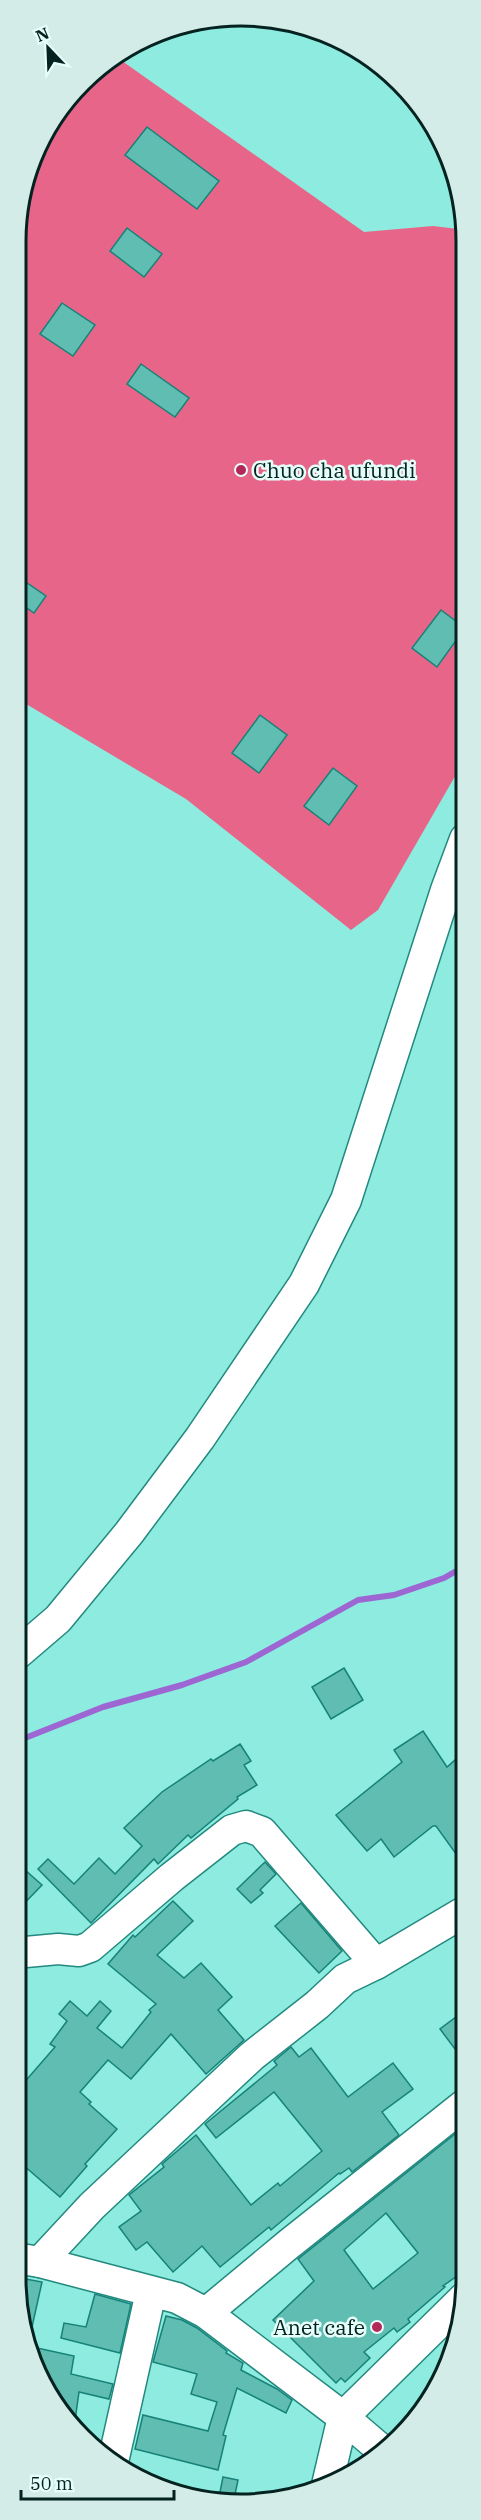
<svg xmlns="http://www.w3.org/2000/svg" width="481" height="2520" font-family="'IBM Plex Serif',serif">
<style>
.forest{fill:#e76588}
.lines{fill:none;stroke-linecap:round;stroke-linejoin:round}
.stream{stroke:#9d66d2;stroke-width:6}
.building{fill:#5fbdb2;stroke:#168278;stroke-width:1.5;fill-rule:evenodd}
.minor-casing{stroke:#23897f;stroke-width:33}
.minor{stroke:#fff;stroke-width:30}
.poi-dot{fill:#b52759;stroke:#e5fefa;stroke-width:2}
.labels{text-anchor:middle;dominant-baseline:central;stroke-width:5;stroke-linejoin:round;paint-order:stroke}
.poi-label{font-size:21px;fill:#04221f;stroke:#e5fefa;text-anchor:start}
.rim{fill:none;stroke:#04221f;stroke-width:3}
</style>
<rect width="100%" height="100%" fill="#8debdf"/>
<path class="forest" d="M 115,56 L 364,232 L 433,226 L 458,229 L 465,242 L 465,759 L 378,910 L 351,930 L 186,799 L 16,698 L 17,211 L 45,128 L 103,62 Z"/>
<g class="lines">
<path class="stream" d="M 15,1742 L 103,1707 L 182,1685 L 246,1662 L 358,1600 L 394,1595 L 444,1578 L 465,1566"/>
</g>
<g class="building">
<path d="M 147,127 L 219,181 L 197,209 L 125,155 Z"/>
<path d="M 127,228 L 162,254 L 144,277 L 110,251 Z"/>
<path d="M 62,303 L 95,325 L 73,356 L 40,334 Z"/>
<path d="M 141,364 L 189,398 L 175,417 L 127,384 Z"/>
<path d="M 17,576 L 46,596 L 34,613 L 17,601 Z"/>
<path d="M 441,610 L 465,628 L 437,667 L 412,648 Z"/>
<path d="M 260,715 L 287,735 L 259,773 L 232,753 Z"/>
<path d="M 333,768 L 357,786 L 329,825 L 304,806 Z"/>
<path d="M 344,1668 L 363,1700 L 331,1719 L 312,1687 Z"/>
<path d="M 423,1731 L 447,1767 L 464,1752 L 464,1865 L 436,1826 L 433,1826 L 394,1857 L 381,1839 L 367,1851 L 336,1815 L 402,1762 L 394,1750 Z"/>
<path d="M 240,1744 L 251,1761 L 244,1765 L 257,1785 L 237,1797 L 238,1799 L 191,1838 L 188,1835 L 158,1864 L 154,1859 L 91,1923 L 38,1869 L 48,1859 L 74,1884 L 99,1858 L 115,1874 L 142,1846 L 124,1828 L 162,1792 L 211,1759 L 213,1761 Z"/>
<path d="M 15,1861 L 42,1885 L 15,1913 Z"/>
<path d="M 265,1862 L 276,1874 L 260,1890 L 263,1893 L 251,1903 L 237,1889 Z"/>
<path d="M 173,1901 L 193,1921 L 157,1955 L 184,1978 L 201,1963 L 232,1997 L 218,2010 L 244,2040 L 206,2074 L 171,2034 L 131,2079 L 108,2060 L 80,2092 L 91,2102 L 89,2104 L 117,2129 L 85,2164 L 87,2166 L 60,2197 L 15,2158 L 15,2093 L 55,2047 L 50,2044 L 67,2021 L 59,2014 L 70,2001 L 87,2016 L 100,2001 L 111,2011 L 97,2028 L 122,2048 L 151,2012 L 149,2010 L 156,2004 L 108,1964 L 133,1935 L 135,1937 Z"/>
<path d="M 301,1903 L 342,1951 L 319,1973 L 275,1926 Z"/>
<path d="M 464,2011 L 464,2061 L 440,2029 Z"/>
<path d="M 291,2047 L 299,2057 L 311,2048 L 348,2097 L 393,2063 L 413,2089 L 382,2112 L 399,2135 L 352,2172 L 349,2168 L 340,2174 L 339,2173 L 271,2230 L 269,2227 L 220,2267 L 202,2246 L 173,2272 L 147,2242 L 136,2250 L 119,2227 L 141,2211 L 129,2195 L 164,2167 L 162,2164 L 196,2135 L 251,2205 L 278,2183 L 280,2186 L 322,2151 L 274,2092 L 216,2138 L 205,2124 L 277,2065 L 274,2061 Z"/>
<path d="M 455,2134 L 464,2146 L 464,2271 L 443,2286 L 445,2287 L 408,2319 L 410,2322 L 397,2332 L 394,2328 L 364,2352 L 370,2358 L 345,2382 L 341,2378 L 336,2383 L 273,2320 L 314,2281 L 298,2259 ZM 386,2213 L 418,2253 L 373,2289 L 344,2250 Z"/>
<path d="M 15,2277 L 42,2282 L 28,2345 L 15,2280 Z"/>
<path d="M 95,2294 L 131,2304 L 120,2353 L 61,2338 L 64,2323 L 86,2327 Z"/>
<path d="M 166,2316 L 182,2320 L 197,2328 L 227,2351 L 226,2353 L 243,2363 L 241,2370 L 277,2389 L 292,2400 L 286,2413 L 237,2388 L 223,2435 L 226,2436 L 218,2470 L 135,2449 L 143,2415 L 208,2431 L 217,2402 L 191,2394 L 197,2374 L 153,2362 Z"/>
<path d="M 28,2346 L 74,2356 L 71,2374 L 113,2384 L 109,2399 L 79,2392 L 74,2428 L 32,2365 Z"/>
<path d="M 223,2477 L 238,2480 L 233,2504 L 218,2502 Z"/>
</g>
<g class="lines">
<g class="minor-casing">
<g id="minor">
<path d="M 16,1655 L 58,1619 L 129,1533 L 200,1438 L 304,1284 L 346,1200 L 446,890 L 465,839"/>
<path d="M 15,1953 L 58,1949 L 79,1951 L 90,1947 L 172,1877 L 232,1830 L 246,1826 L 262,1832 L 376,1964"/>
<path d="M 15,2258 L 40,2262 L 177,2298 L 206,2313 L 343,2417 L 384,2452"/>
<path d="M 40,2262 L 92,2206 L 252,2056 L 317,2005 L 345,1979 L 376,1964 L 464,1912"/>
<path d="M 206,2313 L 289,2244 L 464,2105"/>
<path d="M 113,2462 L 151,2292"/>
<path d="M 327,2485 L 343,2417 L 464,2298"/>
</g>
</g>
<use href="#minor" class="minor"/>
</g>
<g class="poi-dot">
<circle cx="241" cy="470" r="6"/>
<circle cx="377" cy="2327" r="6"/>
</g>
<g class="labels">
<g class="poi-label">
<text x="253" y="470">Chuo cha ufundi</text>
<text x="365" y="2327" text-anchor="end">Anet cafe</text>
</g>
</g>
<path d="M0 0H481V2520H0ZM241 26H241A215 215 0 0 1 456 241V2279A215 215 0 0 1 241 2494H241A215 215 0 0 1 26 2279V241A215 215 0 0 1 241 26Z" fill="#d3ece8" fill-rule="evenodd"/>
<path class="rim" d="M241 26H241A215 215 0 0 1 456 241V2279A215 215 0 0 1 241 2494H241A215 215 0 0 1 26 2279V241A215 215 0 0 1 241 26Z"/>
<g transform="translate(48 48) rotate(337)" stroke="#e5fefa" stroke-width="4.5" paint-order="stroke">
<path d="M0-4.5L10 22L0 15L-10 22Z" fill="#04221f"/>
<text y="-9" font-size="16" font-weight="bold" text-anchor="middle" fill="#04221f">N</text>
</g>
<path d="M21 2490v9h153v-9" fill="none" stroke="#04221f" stroke-width="3"/>
<text x="30" y="2490" font-size="18" fill="#04221f" stroke="#e5fefa" stroke-width="4.5" paint-order="stroke">50 m</text>
</svg>
